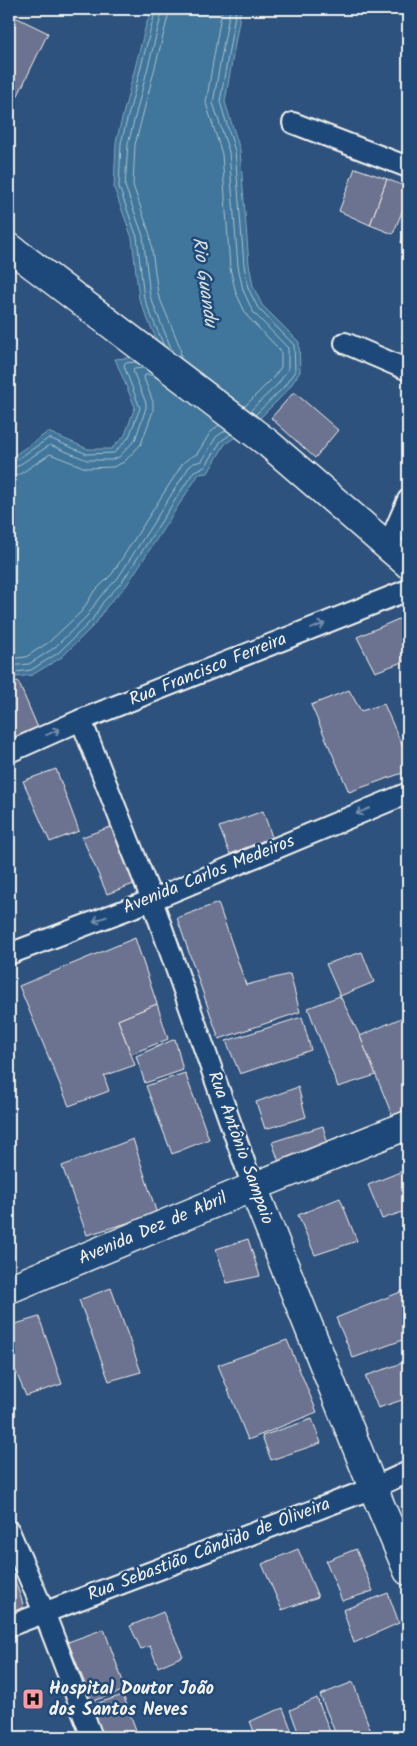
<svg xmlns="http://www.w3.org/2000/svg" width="417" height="1746" font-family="Kalam,sans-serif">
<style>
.water{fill:#3f769b;stroke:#87a7ba}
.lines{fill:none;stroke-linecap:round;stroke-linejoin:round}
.shore{stroke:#acc0c9;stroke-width:1}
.building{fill:#6c7390;stroke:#f4f1e8}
.street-casing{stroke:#f4f1e8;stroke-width:24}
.secondary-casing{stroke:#f4f1e8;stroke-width:31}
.street{stroke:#1f4a7a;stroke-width:20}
.secondary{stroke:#1f4a7a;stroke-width:28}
.oneway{stroke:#748da6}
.labels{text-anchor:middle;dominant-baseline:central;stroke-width:5;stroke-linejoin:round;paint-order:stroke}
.street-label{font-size:18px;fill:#f4f1e8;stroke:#1f4a7a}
.poi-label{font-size:18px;font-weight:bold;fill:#f4f1e8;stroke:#1f4a7a;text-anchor:start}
.water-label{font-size:19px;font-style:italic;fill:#d9dfdc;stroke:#1f4a7a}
</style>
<rect width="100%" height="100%" fill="#2e527e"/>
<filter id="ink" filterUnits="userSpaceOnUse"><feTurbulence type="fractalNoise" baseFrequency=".02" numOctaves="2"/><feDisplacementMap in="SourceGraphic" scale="10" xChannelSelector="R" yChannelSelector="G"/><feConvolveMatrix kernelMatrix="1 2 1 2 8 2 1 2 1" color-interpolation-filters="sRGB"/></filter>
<g filter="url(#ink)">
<path class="water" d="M 152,9 L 241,9 L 225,102 L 240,150 L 249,264 L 253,286 L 262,305 L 299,342 L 300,372 L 287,391 L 252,426 L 225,444 L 208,473 L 199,474 L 126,586 L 107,606 L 96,623 L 62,657 L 32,675 L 9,678 L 9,459 L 48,432 L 88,449 L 111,449 L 125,435 L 135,407 L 115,359 L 163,355 L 139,299 L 132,238 L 114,188 L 116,142 L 146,25 Z"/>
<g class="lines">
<g class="shore">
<path d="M 156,9 L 121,143 L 119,187 L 137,237 L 144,298 L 164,346"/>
<path d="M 163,9 L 128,144 L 125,186 L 143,236 L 150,296 L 173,353"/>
<path d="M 170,9 L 135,145 L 133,185 L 150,235 L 158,294 L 180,347 L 181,358"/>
<path d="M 222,9 L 206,103 L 222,154 L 230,268 L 236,293 L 247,316 L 281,351 L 281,367 L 272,379 L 244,407"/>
<path d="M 230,9 L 213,103 L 229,152 L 238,266 L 243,290 L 253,312 L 288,348 L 288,369 L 278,384 L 250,411"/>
<path d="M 236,9 L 220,102 L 235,151 L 244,265 L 248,288 L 258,308 L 294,345 L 295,371 L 283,388 L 255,415"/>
<path d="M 9,463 L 13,462 L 49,438 L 87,454 L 114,453 L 129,437 L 140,408 L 124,366 L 125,363 L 136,362"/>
<path d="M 9,469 L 16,467 L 50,445 L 87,460 L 111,460 L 119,457 L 135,440 L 146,408 L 146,403 L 133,371 L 134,369 L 144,368"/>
<path d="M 9,477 L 20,474 L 50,454 L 86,468 L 113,467 L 124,462 L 141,444 L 153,411 L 153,402 L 144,378 L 145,375 L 153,375"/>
<path d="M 9,659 L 26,657 L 49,642 L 82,611 L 93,593 L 112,574 L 183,463 L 189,458 L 197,454 L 210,433 L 219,425"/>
<path d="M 9,666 L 29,664 L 54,648 L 87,616 L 99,598 L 118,578 L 189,467 L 194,463 L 202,461 L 216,437 L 226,430"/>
<path d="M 9,673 L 31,670 L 58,653 L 92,620 L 103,602 L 122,582 L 194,471 L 205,467 L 221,441 L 231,434"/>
</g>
</g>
<g class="building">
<path d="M 9,14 L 48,33 L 9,114 L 9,40 L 11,36 L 9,36 Z"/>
<path d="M 355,168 L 387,179 L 370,225 L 339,211 Z"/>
<path d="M 387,179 L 408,188 L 408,197 L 393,234 L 370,225 Z"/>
<path d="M 408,225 L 408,246 L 401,243 Z"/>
<path d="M 294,392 L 338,430 L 315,458 L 271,418 Z"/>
<path d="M 408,615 L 408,660 L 375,672 L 357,637 Z"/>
<path d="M 18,681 L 38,728 L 9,740 L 9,685 Z"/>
<path d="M 349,690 L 361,711 L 384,704 L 408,759 L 408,771 L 349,792 L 311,705 Z"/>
<path d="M 56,769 L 79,831 L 50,842 L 23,781 Z"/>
<path d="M 263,811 L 272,837 L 230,854 L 219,827 Z"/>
<path d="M 116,825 L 139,882 L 107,894 L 82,837 Z"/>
<path d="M 218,903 L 246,985 L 290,974 L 300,1012 L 219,1039 L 177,918 Z"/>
<path d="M 135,938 L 157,1004 L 118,1020 L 135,1065 L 104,1076 L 109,1091 L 69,1106 L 19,986 Z"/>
<path d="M 362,952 L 374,982 L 340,996 L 326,964 Z"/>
<path d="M 340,996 L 360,1036 L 376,1075 L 338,1087 L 308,1008 Z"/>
<path d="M 157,1004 L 168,1039 L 131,1054 L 118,1020 Z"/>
<path d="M 408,1015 L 408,1115 L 394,1120 L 360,1036 Z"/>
<path d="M 302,1017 L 311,1050 L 240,1074 L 226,1041 Z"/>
<path d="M 175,1039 L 183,1070 L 145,1083 L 136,1056 Z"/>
<path d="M 185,1073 L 209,1139 L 172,1154 L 146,1086 Z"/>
<path d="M 298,1087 L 306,1117 L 265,1129 L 256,1102 Z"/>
<path d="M 323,1126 L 330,1153 L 282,1170 L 272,1142 Z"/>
<path d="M 133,1139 L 157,1214 L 87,1235 L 62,1166 Z"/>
<path d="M 405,1170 L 408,1179 L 408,1210 L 382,1219 L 368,1185 Z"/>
<path d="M 340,1198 L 357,1241 L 315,1255 L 298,1215 Z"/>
<path d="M 248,1239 L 260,1276 L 227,1283 L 216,1249 Z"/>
<path d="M 111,1288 L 141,1372 L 109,1381 L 79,1300 Z"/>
<path d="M 408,1289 L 408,1338 L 353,1358 L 336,1318 Z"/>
<path d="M 39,1317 L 62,1384 L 26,1396 L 9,1355 L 9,1326 Z"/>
<path d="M 287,1340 L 317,1412 L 248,1440 L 218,1365 Z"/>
<path d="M 405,1362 L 408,1372 L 408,1398 L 378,1408 L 365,1376 Z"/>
<path d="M 312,1419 L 321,1443 L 271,1460 L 262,1436 Z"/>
<path d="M 298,1549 L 318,1597 L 282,1610 L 262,1564 Z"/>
<path d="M 356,1549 L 373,1591 L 342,1601 L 326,1561 Z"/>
<path d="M 9,1563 L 24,1607 L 9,1613 Z"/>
<path d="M 388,1593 L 399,1623 L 354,1643 L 343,1610 Z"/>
<path d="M 163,1612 L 183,1656 L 158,1667 L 150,1646 L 141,1649 L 130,1626 Z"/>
<path d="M 104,1629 L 126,1690 L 92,1701 L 68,1642 Z"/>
<path d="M 353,1682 L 373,1737 L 337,1737 L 320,1695 Z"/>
<path d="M 123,1695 L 136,1730 L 113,1737 L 103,1737 L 92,1705 Z"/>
<path d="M 317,1698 L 332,1737 L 300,1737 L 290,1710 Z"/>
<path d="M 283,1708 L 294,1737 L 256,1737 L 250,1721 Z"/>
</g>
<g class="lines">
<g class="street-casing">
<g id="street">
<path d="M 293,123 L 408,167"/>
<path d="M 345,343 L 408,370"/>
<path d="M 388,546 L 408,500"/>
<path d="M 81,720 L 152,900 L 253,1187"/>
<path d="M 9,752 L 81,720 L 408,590"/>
<path d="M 9,954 L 152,900 L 408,793"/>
<path d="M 9,1531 L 44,1612 L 92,1737"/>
<path d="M 9,1626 L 373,1488 L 408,1472"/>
</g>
</g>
<g class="secondary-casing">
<g id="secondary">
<path d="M 9,247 L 269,444 L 408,564"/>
<path d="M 253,1187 L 373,1488 L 408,1571"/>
<path d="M 9,1289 L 253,1187 L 408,1125"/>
</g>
</g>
<use href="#street" class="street"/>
<use href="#secondary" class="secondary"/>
</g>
<defs><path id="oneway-shaft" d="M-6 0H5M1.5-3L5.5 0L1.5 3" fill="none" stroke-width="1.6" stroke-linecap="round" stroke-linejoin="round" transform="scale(1.25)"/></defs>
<g class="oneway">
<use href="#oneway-shaft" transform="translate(318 626) rotate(-22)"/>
<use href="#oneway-shaft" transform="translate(53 732) rotate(-24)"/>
<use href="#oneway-shaft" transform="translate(363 811) rotate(157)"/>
<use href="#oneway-shaft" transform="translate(100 919) rotate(159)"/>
</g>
</g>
<defs>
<g id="hospital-square" transform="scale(1.125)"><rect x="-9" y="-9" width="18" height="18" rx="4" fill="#ff9aa2" stroke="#1f4a7a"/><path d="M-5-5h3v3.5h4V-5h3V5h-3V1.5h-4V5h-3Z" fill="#111"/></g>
</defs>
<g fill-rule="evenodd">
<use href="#hospital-square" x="33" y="1699"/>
</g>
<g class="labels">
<g class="street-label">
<text transform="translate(208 670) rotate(-22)">Rua Francisco Ferreira</text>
<text transform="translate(209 875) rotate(-22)">Avenida Carlos Medeiros</text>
<text transform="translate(240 1148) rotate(70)">Rua Antônio Sampaio</text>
<text transform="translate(153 1229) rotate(-23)">Avenida Dez de Abril</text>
<text transform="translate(209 1550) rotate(-21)">Rua Sebastião Cândido de Oliveira</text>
</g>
<g class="poi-label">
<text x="49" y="1689">Hospital Doutor João<tspan x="49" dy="21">dos Santos Neves</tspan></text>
</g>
<g class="water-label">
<text transform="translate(204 282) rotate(82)">Rio Guandu</text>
</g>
</g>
<rect width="417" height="1746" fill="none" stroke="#1f4a7a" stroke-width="30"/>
<rect x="15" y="15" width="387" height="1716" fill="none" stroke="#f4f1e8" stroke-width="2" filter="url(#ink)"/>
</svg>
